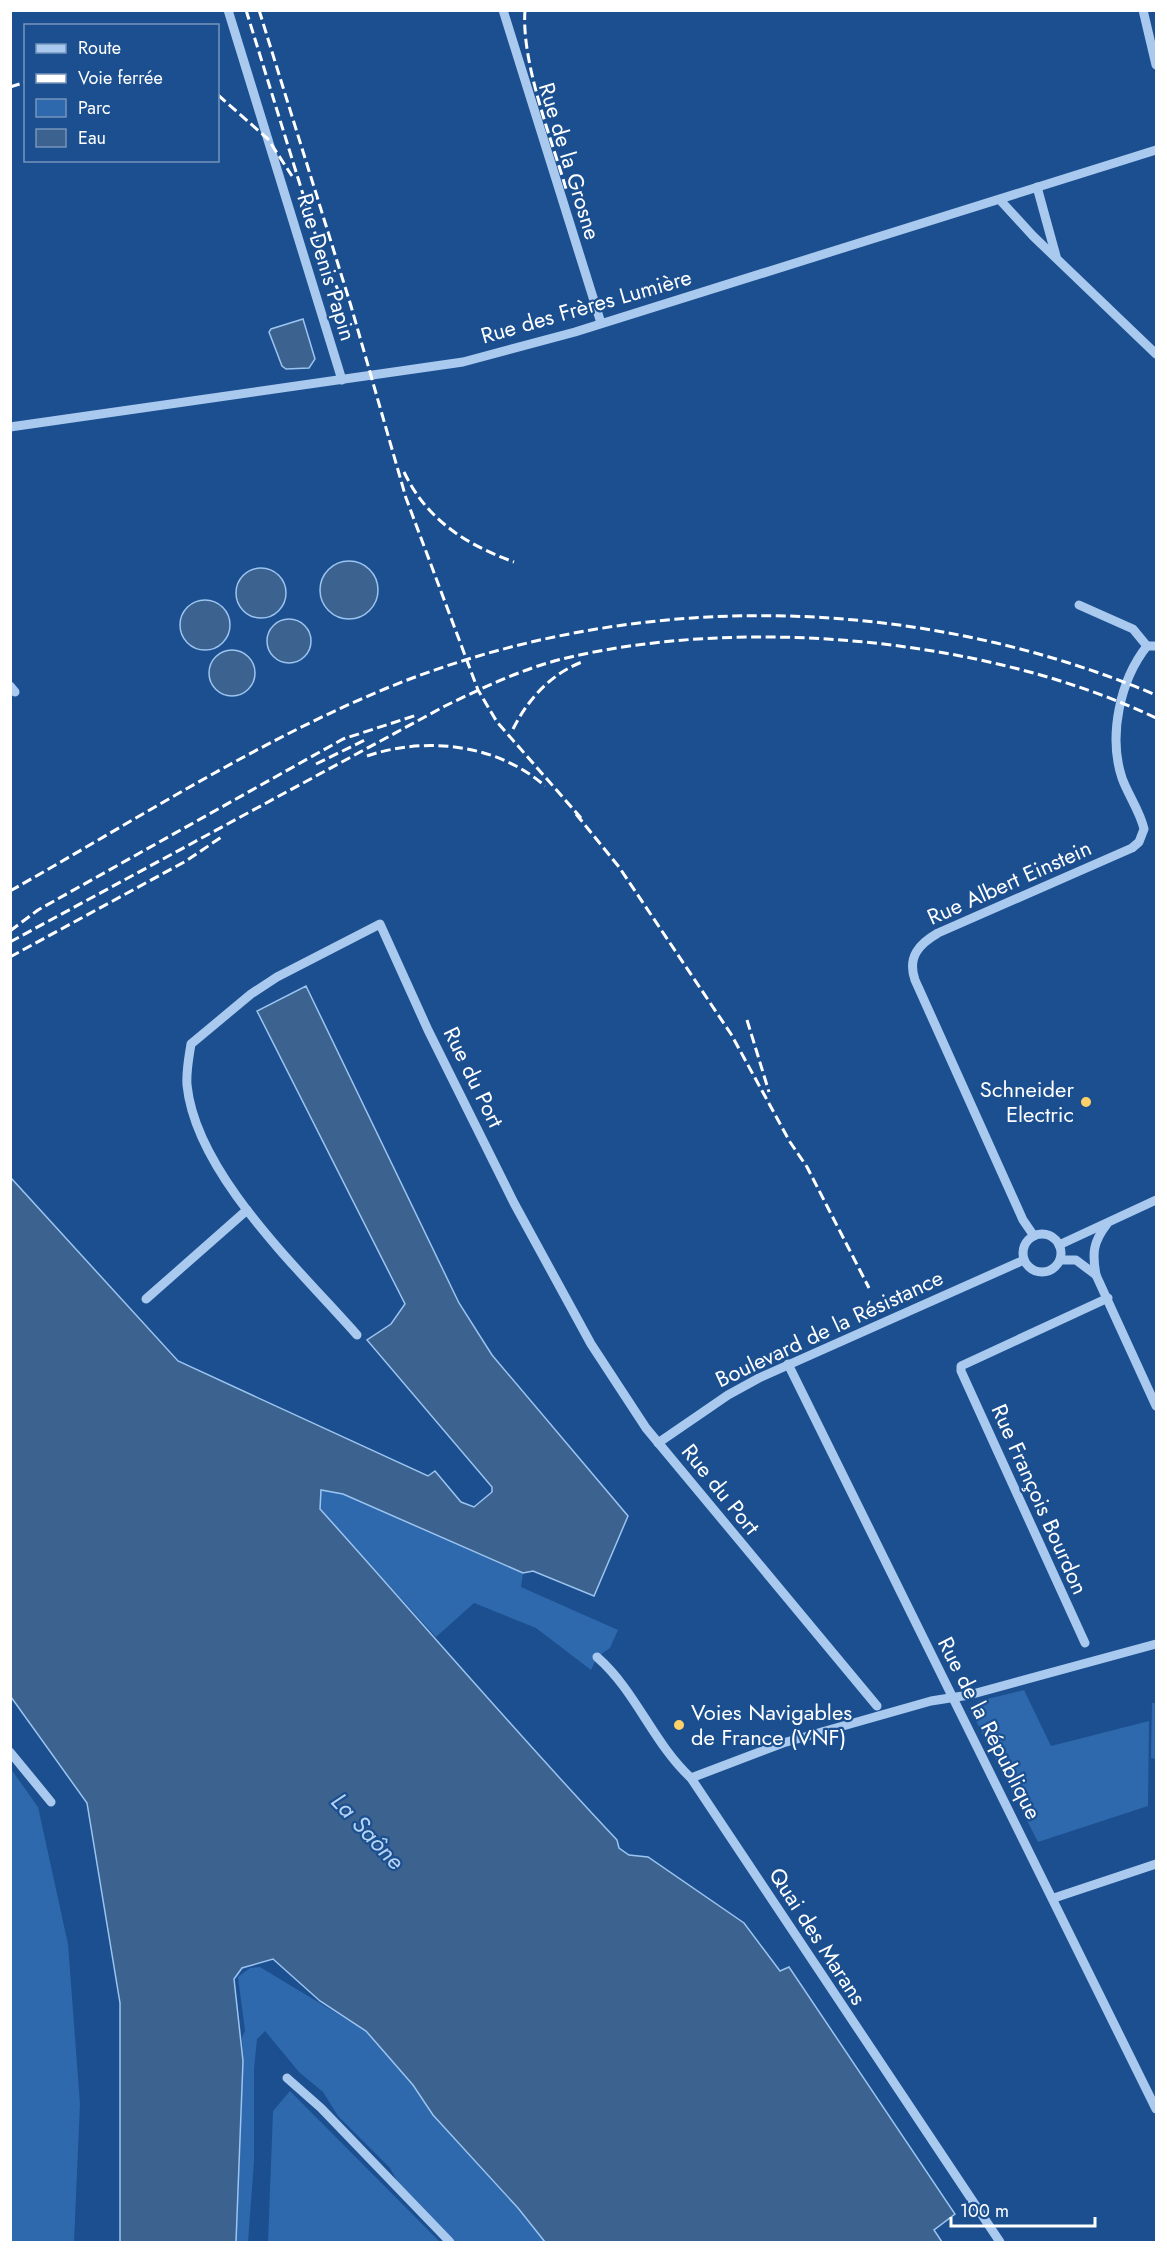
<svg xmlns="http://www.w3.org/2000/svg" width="1167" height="2253" font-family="Jost,sans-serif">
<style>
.green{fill:#2e69ad}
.water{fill:#3c6290;stroke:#9cc4f0;stroke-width:1.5}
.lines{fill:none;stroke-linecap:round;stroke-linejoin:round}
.minor{stroke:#a9c9ee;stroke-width:9}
.rail{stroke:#fff;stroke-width:3;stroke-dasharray:10 4.5;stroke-linecap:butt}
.poi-dot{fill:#ffd166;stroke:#1b4f8f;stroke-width:2}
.labels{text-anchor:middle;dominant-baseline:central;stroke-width:4.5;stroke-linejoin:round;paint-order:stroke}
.street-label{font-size:22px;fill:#fff;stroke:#1b4f8f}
.poi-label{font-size:22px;fill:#fff;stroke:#1b4f8f;text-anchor:end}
.water-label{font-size:24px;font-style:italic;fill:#b5d3f5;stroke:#1b4f8f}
</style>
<rect width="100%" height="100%" fill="#1b4f8f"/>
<g class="green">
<path d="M 321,1490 L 343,1494 L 523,1573 L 521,1587 L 618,1630 L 610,1648 L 597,1657 L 591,1670 L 536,1628 L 474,1603 L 436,1637 L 320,1509 Z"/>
<path d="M 1024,1690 L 1051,1746 L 1149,1721 L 1148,1806 L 1038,1842 L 970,1709 L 979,1701 Z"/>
<path d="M 1152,1703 L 1156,1703 L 1156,1759 L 1151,1758 Z"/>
<path d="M 11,1769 L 38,1807 L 68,1944 L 80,2104 L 74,2242 L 11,2242 Z"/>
<path d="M 260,1967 L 366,2031 L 413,2085 L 433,2115 L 518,2208 L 545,2242 L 456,2242 L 400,2186 L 390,2168 L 338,2116 L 323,2092 L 299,2072 L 265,2031 L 257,2039 L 254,2069 L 254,2161 L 248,2242 L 236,2242 L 243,2061 L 242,2037 L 245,2031 L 238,1977 L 250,1968 Z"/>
<path d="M 290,2091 L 440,2242 L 268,2242 L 273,2111 Z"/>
</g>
<g class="water">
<path d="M 303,319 L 315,359 L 309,368 L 286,369 L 282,366 L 269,332 L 271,329 Z"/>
<circle cx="349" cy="590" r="29"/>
<circle cx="261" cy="593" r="25"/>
<circle cx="205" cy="625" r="25"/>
<circle cx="289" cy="641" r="22"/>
<circle cx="232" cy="673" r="23"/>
<path d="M 306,986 L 459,1303 L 492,1355 L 628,1516 L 594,1596 L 533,1571 L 523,1573 L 343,1494 L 321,1490 L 320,1509 C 419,1619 515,1732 617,1840 L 619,1848 L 629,1855 L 648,1857 L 744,1923 L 780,1971 L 789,1967 L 955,2214 L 934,2230 L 942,2242 L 545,2242 L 518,2208 L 433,2115 L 413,2085 L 366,2031 L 320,2001 L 273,1959 L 242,1968 L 234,1979 L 243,2061 L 236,2242 L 120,2242 L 120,2003 L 87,1803 L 11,1697 L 11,1178 L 178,1361 L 428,1476 L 435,1471 L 461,1502 L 474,1507 L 492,1492 L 492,1487 L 367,1340 L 391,1324 L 405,1304 L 257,1011 Z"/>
</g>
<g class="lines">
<g class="minor">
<path d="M 228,10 L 342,380"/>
<path d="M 503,10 L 601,323"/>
<path d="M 1143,10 L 1156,65"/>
<path d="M 1037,187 L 1056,256"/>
<path d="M 1000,200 L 1033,236 L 1156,354"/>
<path d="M 10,427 L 463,362 L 575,332 L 1156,150"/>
<path d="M 1079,605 L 1133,629 L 1147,646"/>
<path d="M 10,686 L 15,692"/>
<circle cx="1042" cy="1253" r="19"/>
<path d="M 1034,1236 L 1023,1220 L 915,980 C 907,957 919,944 938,933 L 1132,848 L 1139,842 L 1144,829 C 1140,811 1128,795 1122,778 C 1108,736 1120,680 1147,646 L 1156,646"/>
<path d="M 1059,1245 L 1156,1200"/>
<path d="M 1060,1260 L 1076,1260 L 1096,1275 L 1156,1406"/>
<path d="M 1096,1275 C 1092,1253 1093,1242 1107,1224"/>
<path d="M 146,1299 L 247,1210"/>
<path d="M 357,1335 C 299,1269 196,1174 187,1085 C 186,1071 189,1057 191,1044 L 251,994 L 277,977 L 380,924 L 428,1030 L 514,1203 L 591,1344 L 646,1428 L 877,1706"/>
<path d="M 788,1364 L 1156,2109"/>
<path d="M 658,1443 L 728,1395 L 759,1378 L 1024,1260"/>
<path d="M 1085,1643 L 961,1371 L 961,1366 L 1108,1298"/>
<path d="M 597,1657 C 636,1691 653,1743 691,1778 L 1000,2242"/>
<path d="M 10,1752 L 51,1802"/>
<path d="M 691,1778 L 783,1743 L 931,1701 L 969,1695 L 1156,1644"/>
<path d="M 1054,1898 L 1156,1864"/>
<path d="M 287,2078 L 321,2108 L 450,2242"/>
</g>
<g class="rail">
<path d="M 246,10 L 323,259 L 343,300"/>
<path d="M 259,10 L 351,306 L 406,498 L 478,690 L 497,722 L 581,818"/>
<path d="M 525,10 C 521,63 552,140 567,192"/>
<path d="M 10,87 L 26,82"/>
<path d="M 218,95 L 268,139 L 292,176"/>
<path d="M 404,472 C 427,520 465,544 514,562"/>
<path d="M 513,729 C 528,699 551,674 582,662"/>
<path d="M 367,756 C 426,736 497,744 545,786"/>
<path d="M 316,764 L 367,739"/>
<path d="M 576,814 L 619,867 L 731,1034 L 790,1142 L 807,1167 L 869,1288"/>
<path d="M 10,891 C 134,821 256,742 387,688 C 632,588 914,593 1156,695"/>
<path d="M 10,931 L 38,910 L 343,739 L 417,715"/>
<path d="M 10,942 L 445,706 C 482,688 522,669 562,659 C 743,615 988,638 1156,718"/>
<path d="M 10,957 L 186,861 L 223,836"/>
<path d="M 747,1020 L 769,1092"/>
</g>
</g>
<g class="poi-dot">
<circle cx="1086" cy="1102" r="6"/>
<circle cx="679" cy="1725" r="6"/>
</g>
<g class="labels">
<g class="street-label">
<text transform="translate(570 161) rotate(73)">Rue de la Grosne</text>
<text transform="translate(327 267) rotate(73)">Rue Denis Papin</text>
<text transform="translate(586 306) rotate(-16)">Rue des Frères Lumière</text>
<text transform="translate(1009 882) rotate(-24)">Rue Albert Einstein</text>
<text transform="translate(474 1077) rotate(64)">Rue du Port</text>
<text transform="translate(829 1328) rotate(-25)">Boulevard de la Résistance</text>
<text transform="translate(721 1489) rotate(51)">Rue du Port</text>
<text transform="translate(1040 1499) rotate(66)">Rue François Bourdon</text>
<text transform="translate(990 1728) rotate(63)">Rue de la République</text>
<text transform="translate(818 1936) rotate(57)">Quai des Marans</text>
</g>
<g class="poi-label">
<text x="1074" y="1089">Schneider<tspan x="1074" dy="25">Electric</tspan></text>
<text x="691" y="1712" text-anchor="start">Voies Navigables<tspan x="691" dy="25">de France (VNF)</tspan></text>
</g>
<g class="water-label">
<text transform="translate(368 1831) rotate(47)">La Saône</text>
</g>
</g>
<rect width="1167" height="2253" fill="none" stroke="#ffffff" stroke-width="24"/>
<rect x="24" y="24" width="195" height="138" fill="#1b4f8f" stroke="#7695bc" stroke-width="1.5"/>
<rect x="36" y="44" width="30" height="9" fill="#a9c9ee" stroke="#7695bc" stroke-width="1.5"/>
<text x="78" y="54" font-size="18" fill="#ffffff">Route</text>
<rect x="36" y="74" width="30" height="9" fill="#ffffff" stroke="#7695bc" stroke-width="1.5"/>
<text x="78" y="84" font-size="18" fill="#ffffff">Voie ferrée</text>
<rect x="36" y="99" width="30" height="18" fill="#2e69ad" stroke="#7695bc" stroke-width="1.5"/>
<text x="78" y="114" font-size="18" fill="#ffffff">Parc</text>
<rect x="36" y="129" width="30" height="18" fill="#3c6290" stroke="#7695bc" stroke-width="1.5"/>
<text x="78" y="144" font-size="18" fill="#ffffff">Eau</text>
<path d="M951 2217v9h144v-9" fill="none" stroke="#ffffff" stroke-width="3"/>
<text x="960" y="2217" font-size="18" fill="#ffffff" stroke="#1b4f8f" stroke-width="4.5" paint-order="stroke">100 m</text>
</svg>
